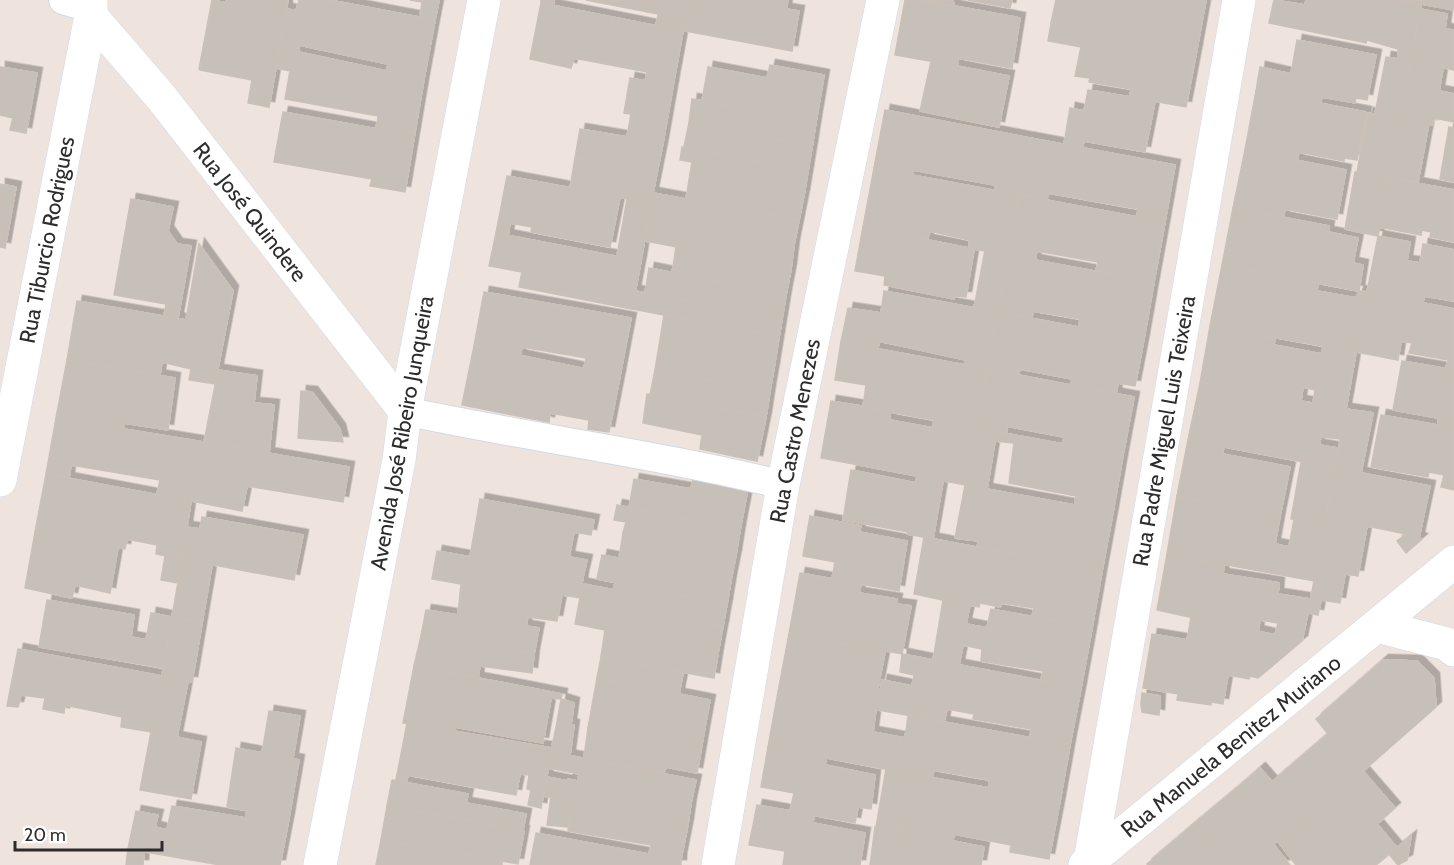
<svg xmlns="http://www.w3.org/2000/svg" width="1454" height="865" font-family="Cabin,sans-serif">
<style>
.building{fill:#c6c0b8;stroke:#cbc0b6;stroke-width:1.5;filter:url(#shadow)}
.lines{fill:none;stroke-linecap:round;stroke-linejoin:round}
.lane-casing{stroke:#d2d9e6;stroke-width:30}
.street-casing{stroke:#d2d9e6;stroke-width:34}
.lane{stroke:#fff;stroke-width:28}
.street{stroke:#fff;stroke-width:33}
.labels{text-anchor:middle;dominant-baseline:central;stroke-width:5;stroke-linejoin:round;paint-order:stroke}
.street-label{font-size:22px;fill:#2c2c2c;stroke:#fff}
</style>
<defs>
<filter id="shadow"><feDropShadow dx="5.5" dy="-5.5" stdDeviation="0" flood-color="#0004"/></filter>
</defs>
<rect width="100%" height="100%" fill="#efe4dd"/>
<g class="building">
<path d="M 212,0 L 225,3 L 226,0 L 288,0 L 269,107 L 248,103 L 252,80 L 200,70 L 199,69 Z"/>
<path d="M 299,0 L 329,0 L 435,20 L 424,79 L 387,71 L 388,64 L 299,45 L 299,52 L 280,48 L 287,9 L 296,11 Z"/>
<path d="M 410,0 L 439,0 L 435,20 L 420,17 L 422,2 Z"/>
<path d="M 541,0 L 554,0 L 553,6 L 541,3 Z"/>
<path d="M 586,0 L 691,0 L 685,31 L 656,26 L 658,14 Z"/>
<path d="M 691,0 L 788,0 L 786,9 L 799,11 L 792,51 L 685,31 Z"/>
<path d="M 905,0 L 921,0 L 1020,18 L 1012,68 L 958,58 L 958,66 L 895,55 Z"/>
<path d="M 920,0 L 953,0 L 954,6 Z"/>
<path d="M 968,0 L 1012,0 L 1010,8 Z"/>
<path d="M 1056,0 L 1206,0 L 1197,49 L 1051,23 Z"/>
<path d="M 1274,0 L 1305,5 L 1306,0 L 1398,0 L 1421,4 L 1411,61 L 1398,59 L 1398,49 L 1367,40 L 1366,43 L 1269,23 Z"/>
<path d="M 1398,0 L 1422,0 L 1421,4 Z"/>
<path d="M 1422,0 L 1454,0 L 1454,10 L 1421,4 Z"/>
<path d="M 541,3 L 683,31 L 673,86 L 645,82 L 647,72 L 574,58 L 571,68 L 530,59 Z"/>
<path d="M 1420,9 L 1447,14 L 1445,29 L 1454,30 L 1454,70 L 1411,61 Z"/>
<path d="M 1051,23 L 1197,49 L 1186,107 L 1130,97 L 1131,89 L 1089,82 L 1090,78 L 1075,76 L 1081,47 L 1048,41 Z"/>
<path d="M 1297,40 L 1376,55 L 1367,100 L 1356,98 L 1355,103 L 1322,97 L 1320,104 L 1256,91 L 1260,67 L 1291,74 Z"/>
<path d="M 280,48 L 424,79 L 415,132 L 377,125 L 378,116 L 285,99 L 290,71 L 276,68 Z"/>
<path d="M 1386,57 L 1411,61 L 1400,119 L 1375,114 Z"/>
<path d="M 931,61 L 1009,76 L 999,127 L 920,111 Z"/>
<path d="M 1411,61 L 1443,68 L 1439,91 L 1454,94 L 1454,122 L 1434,118 L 1432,125 L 1400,119 Z"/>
<path d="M 770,65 L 824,75 L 816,122 L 702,101 L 708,67 L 767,78 Z"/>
<path d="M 0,67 L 37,73 L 26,133 L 10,130 L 13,118 L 0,115 Z"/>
<path d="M 630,78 L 673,86 L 663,143 L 627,137 L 631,114 L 624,113 Z"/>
<path d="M 1088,90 L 1155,101 L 1145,152 L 1084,141 L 1082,148 L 1064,144 L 1070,108 L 1084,111 Z"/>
<path d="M 1256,91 L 1366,112 L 1357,160 L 1344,158 L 1344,161 L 1299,152 L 1297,160 L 1245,150 Z"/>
<path d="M 692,99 L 816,122 L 812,147 L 689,123 Z"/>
<path d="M 885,110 L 1030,138 L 1019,195 L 995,191 L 995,185 L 913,170 L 913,175 L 874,168 Z"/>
<path d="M 283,112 L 377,129 L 376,125 L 415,132 L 405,192 L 370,186 L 372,179 L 274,162 Z"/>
<path d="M 1368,113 L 1400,119 L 1389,178 L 1357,172 Z"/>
<path d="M 1400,119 L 1429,123 L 1418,182 L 1389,178 Z"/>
<path d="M 689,123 L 812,147 L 808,171 L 684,147 Z"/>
<path d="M 1449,127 L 1454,128 L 1454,182 L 1440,179 Z"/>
<path d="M 580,129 L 663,143 L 657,173 L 575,158 Z"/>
<path d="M 1030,138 L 1175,165 L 1165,222 L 1137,217 L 1138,209 L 1048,193 L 1047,200 L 1019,195 Z"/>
<path d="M 682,147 L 808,171 L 804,195 L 690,174 L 692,162 L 680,160 Z"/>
<path d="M 1245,150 L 1346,170 L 1337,219 L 1285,209 L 1283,218 L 1233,208 Z"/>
<path d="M 575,158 L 657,173 L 651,203 L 570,188 Z"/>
<path d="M 874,168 L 1019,195 L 1008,255 L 974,249 L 969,247 L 969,240 L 930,231 L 927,240 L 863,227 Z"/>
<path d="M 1355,172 L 1389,178 L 1378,236 L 1345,229 Z"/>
<path d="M 690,174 L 804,195 L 799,220 L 686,199 Z"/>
<path d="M 507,176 L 620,197 L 610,247 L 531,232 L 532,227 L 510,223 L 508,236 L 496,233 Z"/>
<path d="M 1389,178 L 1454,190 L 1454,242 L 1430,237 L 1431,232 L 1422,230 L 1421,235 L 1379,227 Z"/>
<path d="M 0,184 L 16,187 L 5,248 L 0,247 Z"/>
<path d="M 653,193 L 799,220 L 794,245 L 649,217 Z"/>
<path d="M 1019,195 L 1165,222 L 1154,282 L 1096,271 L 1098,262 L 1037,251 L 1035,260 L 1008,255 Z"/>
<path d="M 131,199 L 173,207 L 168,231 L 177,244 L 191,246 L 178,318 L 164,316 L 166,304 L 114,295 Z"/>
<path d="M 627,199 L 651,203 L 641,261 L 617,256 Z"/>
<path d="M 1233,208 L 1329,226 L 1328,232 L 1358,238 L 1353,263 L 1363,265 L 1359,291 L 1222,265 Z"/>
<path d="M 649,217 L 794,245 L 791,269 L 645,241 Z"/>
<path d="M 863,227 L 974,249 L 966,297 L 955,296 L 954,299 L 884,285 L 885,276 L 855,271 Z"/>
<path d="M 496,233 L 641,261 L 632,309 L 519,287 L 522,272 L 489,266 Z"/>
<path d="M 1378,236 L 1410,242 L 1407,261 L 1420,263 L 1423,244 L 1454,250 L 1454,301 L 1424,296 L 1423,303 L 1367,292 Z"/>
<path d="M 199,244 L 233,291 L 226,327 L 186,320 Z"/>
<path d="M 676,247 L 791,269 L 786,295 L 672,273 Z"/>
<path d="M 985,250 L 1008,255 L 997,312 L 974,308 Z"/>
<path d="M 1008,255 L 1154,282 L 1144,339 L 1079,327 L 1080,319 L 1033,311 L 1032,318 L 997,312 Z"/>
<path d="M 1222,265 L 1318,283 L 1317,291 L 1356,298 L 1359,291 L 1367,292 L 1356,352 L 1210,326 Z"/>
<path d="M 649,268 L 786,295 L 782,319 L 645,293 Z"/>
<path d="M 635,291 L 782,319 L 779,337 L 632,309 Z"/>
<path d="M 884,291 L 997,312 L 987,369 L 965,365 L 966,360 L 879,341 L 878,349 L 841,342 L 848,308 L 881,313 Z"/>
<path d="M 484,292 L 631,318 L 620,376 L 584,368 L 586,358 L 522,347 L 520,356 L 474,346 Z"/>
<path d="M 1367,292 L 1454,309 L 1454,370 L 1446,368 L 1448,360 L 1409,353 L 1412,343 L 1401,341 L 1398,360 L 1356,352 Z"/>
<path d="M 77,301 L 226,327 L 215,384 L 189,380 L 191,369 L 162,362 L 160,375 L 67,360 Z"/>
<path d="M 997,312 L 1144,339 L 1135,386 L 1118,383 L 1116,394 L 1071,385 L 1072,379 L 1020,369 L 1018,375 L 987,369 Z"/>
<path d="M 664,315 L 779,337 L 774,368 L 659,346 Z"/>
<path d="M 1210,326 L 1275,338 L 1274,345 L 1322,354 L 1323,346 L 1356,352 L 1346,409 L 1313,403 L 1315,390 L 1303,387 L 1301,401 L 1200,383 Z"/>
<path d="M 841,342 L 987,369 L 976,428 L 863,407 L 866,385 L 835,380 Z"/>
<path d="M 474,346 L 620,376 L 609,432 L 588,429 L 589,420 L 550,413 L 549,422 L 462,405 Z"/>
<path d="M 659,346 L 774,368 L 770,391 L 655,370 Z"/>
<path d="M 67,360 L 175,378 L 168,430 L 124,423 L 124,429 L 56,418 Z"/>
<path d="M 1402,361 L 1454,370 L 1454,428 L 1438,425 L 1438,418 L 1393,410 Z"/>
<path d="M 987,369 L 1134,397 L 1123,455 L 1063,444 L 1064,437 L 1007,426 L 1007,434 L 976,428 Z"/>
<path d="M 218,370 L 257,376 L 254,403 L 274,405 L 269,453 L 204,442 Z"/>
<path d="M 655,370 L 770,391 L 766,417 L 650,395 Z"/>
<path d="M 1200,383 L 1346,409 L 1340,439 L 1321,437 L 1319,445 L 1338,448 L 1335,468 L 1188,440 Z"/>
<path d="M 301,391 L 312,392 L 340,429 L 343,442 L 298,438 Z"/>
<path d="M 647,394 L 766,417 L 757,461 L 700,449 L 702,435 L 643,423 Z"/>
<path d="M 831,401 L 890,411 L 890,420 L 933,428 L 934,419 L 976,428 L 965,485 L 821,458 Z"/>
<path d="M 1346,409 L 1373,413 L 1361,473 L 1335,468 Z"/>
<path d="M 1381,415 L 1454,428 L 1454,490 L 1441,487 L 1444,475 L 1429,472 L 1428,477 L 1371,467 Z"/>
<path d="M 56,418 L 204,442 L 191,501 L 157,494 L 160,480 L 71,465 L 69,478 L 46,474 Z"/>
<path d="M 976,428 L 1123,455 L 1113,512 L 1075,506 L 1076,496 L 1009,483 L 1014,443 L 995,441 L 987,489 L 965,485 Z"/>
<path d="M 1188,440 L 1224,447 L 1222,454 L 1290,467 L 1280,516 L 1177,496 Z"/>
<path d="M 204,442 L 349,467 L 343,502 L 247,486 L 242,511 L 191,501 Z"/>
<path d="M 1301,462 L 1335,468 L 1324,525 L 1291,519 Z"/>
<path d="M 1335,468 L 1430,486 L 1419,538 L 1422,539 L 1406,553 L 1397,541 L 1406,534 L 1367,526 L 1358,576 L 1345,574 L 1340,603 L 1321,600 L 1318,615 L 1308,613 Z"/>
<path d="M 851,470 L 916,483 L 917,476 L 943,481 L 933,539 L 907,534 L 908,532 L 843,520 Z"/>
<path d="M 46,474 L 191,501 L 182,559 L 156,554 L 157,545 L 127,539 L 125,549 L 35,532 Z"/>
<path d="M 693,478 L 748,488 L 740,530 L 629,508 L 634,479 L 691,489 Z"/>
<path d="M 965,485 L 1113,512 L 1102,571 L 977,547 L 979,541 L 955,538 Z"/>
<path d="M 1177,496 L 1280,516 L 1275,544 L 1289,547 L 1294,519 L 1324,525 L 1314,581 L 1167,554 Z"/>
<path d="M 480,499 L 594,520 L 591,535 L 574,532 L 569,557 L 587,560 L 583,577 L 470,557 Z"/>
<path d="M 617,505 L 740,530 L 736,555 L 623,533 L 626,522 L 614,520 Z"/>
<path d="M 810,516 L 861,526 L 859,532 L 907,541 L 899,591 L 832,579 L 835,562 L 803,556 Z"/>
<path d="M 202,517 L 303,535 L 294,580 L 182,559 L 187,527 L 200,529 Z"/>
<path d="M 35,532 L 118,547 L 110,593 L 75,585 L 72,598 L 25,588 Z"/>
<path d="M 623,533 L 736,555 L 731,580 L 619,558 Z"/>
<path d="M 924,537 L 955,543 L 943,600 L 914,594 Z"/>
<path d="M 955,543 L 1102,571 L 1092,628 L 1032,617 L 1034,608 L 1002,603 L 1000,607 L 980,603 L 979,607 L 943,600 Z"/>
<path d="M 437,551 L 583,577 L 580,598 L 562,595 L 557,621 L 528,617 L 526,626 L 458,615 L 461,584 L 432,579 Z"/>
<path d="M 1167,554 L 1224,565 L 1223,574 L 1279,583 L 1278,594 L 1311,599 L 1302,641 L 1275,635 L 1278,623 L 1260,620 L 1258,632 L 1157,610 Z"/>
<path d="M 602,555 L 731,580 L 727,604 L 597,579 Z"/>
<path d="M 165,556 L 182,559 L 177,583 L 161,580 Z"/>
<path d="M 182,559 L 212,565 L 202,623 L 172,617 Z"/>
<path d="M 800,573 L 861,584 L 859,593 L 897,599 L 896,604 L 911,606 L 902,654 L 789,634 Z"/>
<path d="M 615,582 L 727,604 L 723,626 L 580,598 L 583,584 L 614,590 Z"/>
<path d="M 580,598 L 723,626 L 718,653 L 575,624 Z"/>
<path d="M 47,600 L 134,615 L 131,637 L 146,640 L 151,613 L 172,617 L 163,668 L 39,647 Z"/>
<path d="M 943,600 L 970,605 L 966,624 L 987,628 L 991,609 L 1092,628 L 1081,688 L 1041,680 L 1043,671 L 981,661 L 982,649 L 963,645 L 959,665 L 933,660 Z"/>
<path d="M 426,610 L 539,628 L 534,654 L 421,636 Z"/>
<path d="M 172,617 L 202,623 L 192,682 L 162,676 Z"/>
<path d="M 1191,617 L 1275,635 L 1302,641 L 1258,678 L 1250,676 L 1249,679 L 1228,675 L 1223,704 L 1211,702 L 1211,705 L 1177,700 L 1178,694 L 1143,688 L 1152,634 L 1187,640 Z"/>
<path d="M 605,630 L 718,653 L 714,678 L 601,657 Z"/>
<path d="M 789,634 L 885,652 L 877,693 L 880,693 L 882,680 L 912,686 L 914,675 L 900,672 L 902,654 L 933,660 L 922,718 L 778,692 Z"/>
<path d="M 421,636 L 534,654 L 532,673 L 480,666 L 478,678 L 414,666 Z"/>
<path d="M 18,649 L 162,676 L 151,732 L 121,727 L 122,717 L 65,705 L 64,713 L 43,709 L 45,698 L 21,695 L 18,707 L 7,706 Z"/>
<path d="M 601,657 L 683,673 L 679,694 L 597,678 Z"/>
<path d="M 933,660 L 1081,688 L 1070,745 L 1030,738 L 1031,729 L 973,719 L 974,714 L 947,709 L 944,722 L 922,718 Z"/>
<path d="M 1383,660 L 1417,661 L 1434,678 L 1436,707 L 1280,844 L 1236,789 L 1260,768 L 1272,782 L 1328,734 L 1316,719 Z"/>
<path d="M 414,666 L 478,678 L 562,694 L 561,699 L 551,698 L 543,743 L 455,727 L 454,732 L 403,723 Z"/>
<path d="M 162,676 L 188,681 L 177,737 L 151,732 Z"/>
<path d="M 597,678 L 710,700 L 705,727 L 592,706 Z"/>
<path d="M 778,692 L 876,709 L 873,732 L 905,738 L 908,716 L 922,718 L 912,774 L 768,747 Z"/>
<path d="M 1142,693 L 1160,696 L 1159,715 L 1142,712 L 1141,704 Z"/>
<path d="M 561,699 L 574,703 L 571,725 L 557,722 Z"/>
<path d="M 592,706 L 705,727 L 701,750 L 588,728 Z"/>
<path d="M 269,711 L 300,716 L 293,758 L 262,753 Z"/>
<path d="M 922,718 L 1070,745 L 1060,801 L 989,788 L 989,780 L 934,770 L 932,778 L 912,774 Z"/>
<path d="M 557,722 L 574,725 L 570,755 L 551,751 Z"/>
<path d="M 407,723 L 552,748 L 541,808 L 528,805 L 531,790 L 527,789 L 529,775 L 520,774 L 516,795 L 408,775 L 406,783 L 396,780 Z"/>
<path d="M 588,728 L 701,750 L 697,773 L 666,767 L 664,773 L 584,758 Z"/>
<path d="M 151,732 L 201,742 L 191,799 L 140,790 Z"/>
<path d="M 768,747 L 826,758 L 825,765 L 875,775 L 871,809 L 858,807 L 855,823 L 790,811 L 794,793 L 761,787 Z"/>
<path d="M 236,748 L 299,760 L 289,818 L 227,807 Z"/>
<path d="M 551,752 L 696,780 L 691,803 L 578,781 L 579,774 L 548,768 Z"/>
<path d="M 886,769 L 912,774 L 902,831 L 876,827 Z"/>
<path d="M 1363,771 L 1395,808 L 1377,824 L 1397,848 L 1376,865 L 1296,865 L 1280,844 Z"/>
<path d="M 912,774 L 1060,801 L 1049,859 L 1010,852 L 1011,845 L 954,834 L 953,841 L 902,831 Z"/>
<path d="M 547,777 L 567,781 L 568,779 L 691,803 L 688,824 L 543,796 Z"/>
<path d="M 392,780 L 468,794 L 466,803 L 526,814 L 523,830 L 387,806 Z"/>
<path d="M 1236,789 L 1277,841 L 1273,844 L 1290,865 L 1226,865 L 1194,824 Z"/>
<path d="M 551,797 L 573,802 L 568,827 L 547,825 Z"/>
<path d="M 573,802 L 688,824 L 681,860 L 649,854 L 651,845 L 568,831 Z"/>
<path d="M 757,805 L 814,815 L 813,823 L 865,833 L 860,865 L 783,865 L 785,851 L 749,845 Z"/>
<path d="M 172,806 L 246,818 L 247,810 L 289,818 L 280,865 L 220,865 L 128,849 L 136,811 L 158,815 L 155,827 L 167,830 Z"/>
<path d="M 387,806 L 524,831 L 518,864 L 381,840 Z"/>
<path d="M 1194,824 L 1226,865 L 1148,865 L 1147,864 Z"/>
<path d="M 875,827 L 902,831 L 896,865 L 870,865 Z"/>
<path d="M 902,831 L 984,847 L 981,865 L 896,865 Z"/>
<path d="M 536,833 L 681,860 L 681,865 L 530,865 Z"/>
<path d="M 1411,836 L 1407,860 L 1398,865 L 1389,854 Z"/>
<path d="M 381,840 L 502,861 L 502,865 L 376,865 Z"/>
<path d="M 128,849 L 144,851 L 143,865 L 126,865 Z"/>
</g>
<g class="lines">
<g class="lane-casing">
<g id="lane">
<path d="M 63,0 L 90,8"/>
<path d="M 405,411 C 531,438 658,454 783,485"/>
</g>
</g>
<g class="street-casing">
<g id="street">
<path d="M 91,16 L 161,97 L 405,411"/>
<path d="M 0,480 L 91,16 L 91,2"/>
<path d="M 1377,626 L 1447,644 L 1454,650"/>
<path d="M 1090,861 L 1239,0"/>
<path d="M 320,865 L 399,460 L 405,411 L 484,0"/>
<path d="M 718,865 L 783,485 L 883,0"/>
<path d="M 1085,865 L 1454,562"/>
</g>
</g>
<use href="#lane" class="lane"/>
<use href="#street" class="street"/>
</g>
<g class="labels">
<g class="street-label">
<text transform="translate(250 212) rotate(52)">Rua José Quindere</text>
<text transform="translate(47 240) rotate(-79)">Rua Tiburcio Rodrigues</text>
<text transform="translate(795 431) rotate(-79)">Rua Castro Menezes</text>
<text transform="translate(1164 431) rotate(-80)">Rua Padre Miguel Luis Teixeira</text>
<text transform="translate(402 433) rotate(-80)">Avenida José Ribeiro Junqueira</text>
<text transform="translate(1231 746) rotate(-39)">Rua Manuela Benitez Muriano</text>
</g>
</g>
<path d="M15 841v9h147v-9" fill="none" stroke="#2c2c2c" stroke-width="3"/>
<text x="24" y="841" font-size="18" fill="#2c2c2c" stroke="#ffffff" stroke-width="4.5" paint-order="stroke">20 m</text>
</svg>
